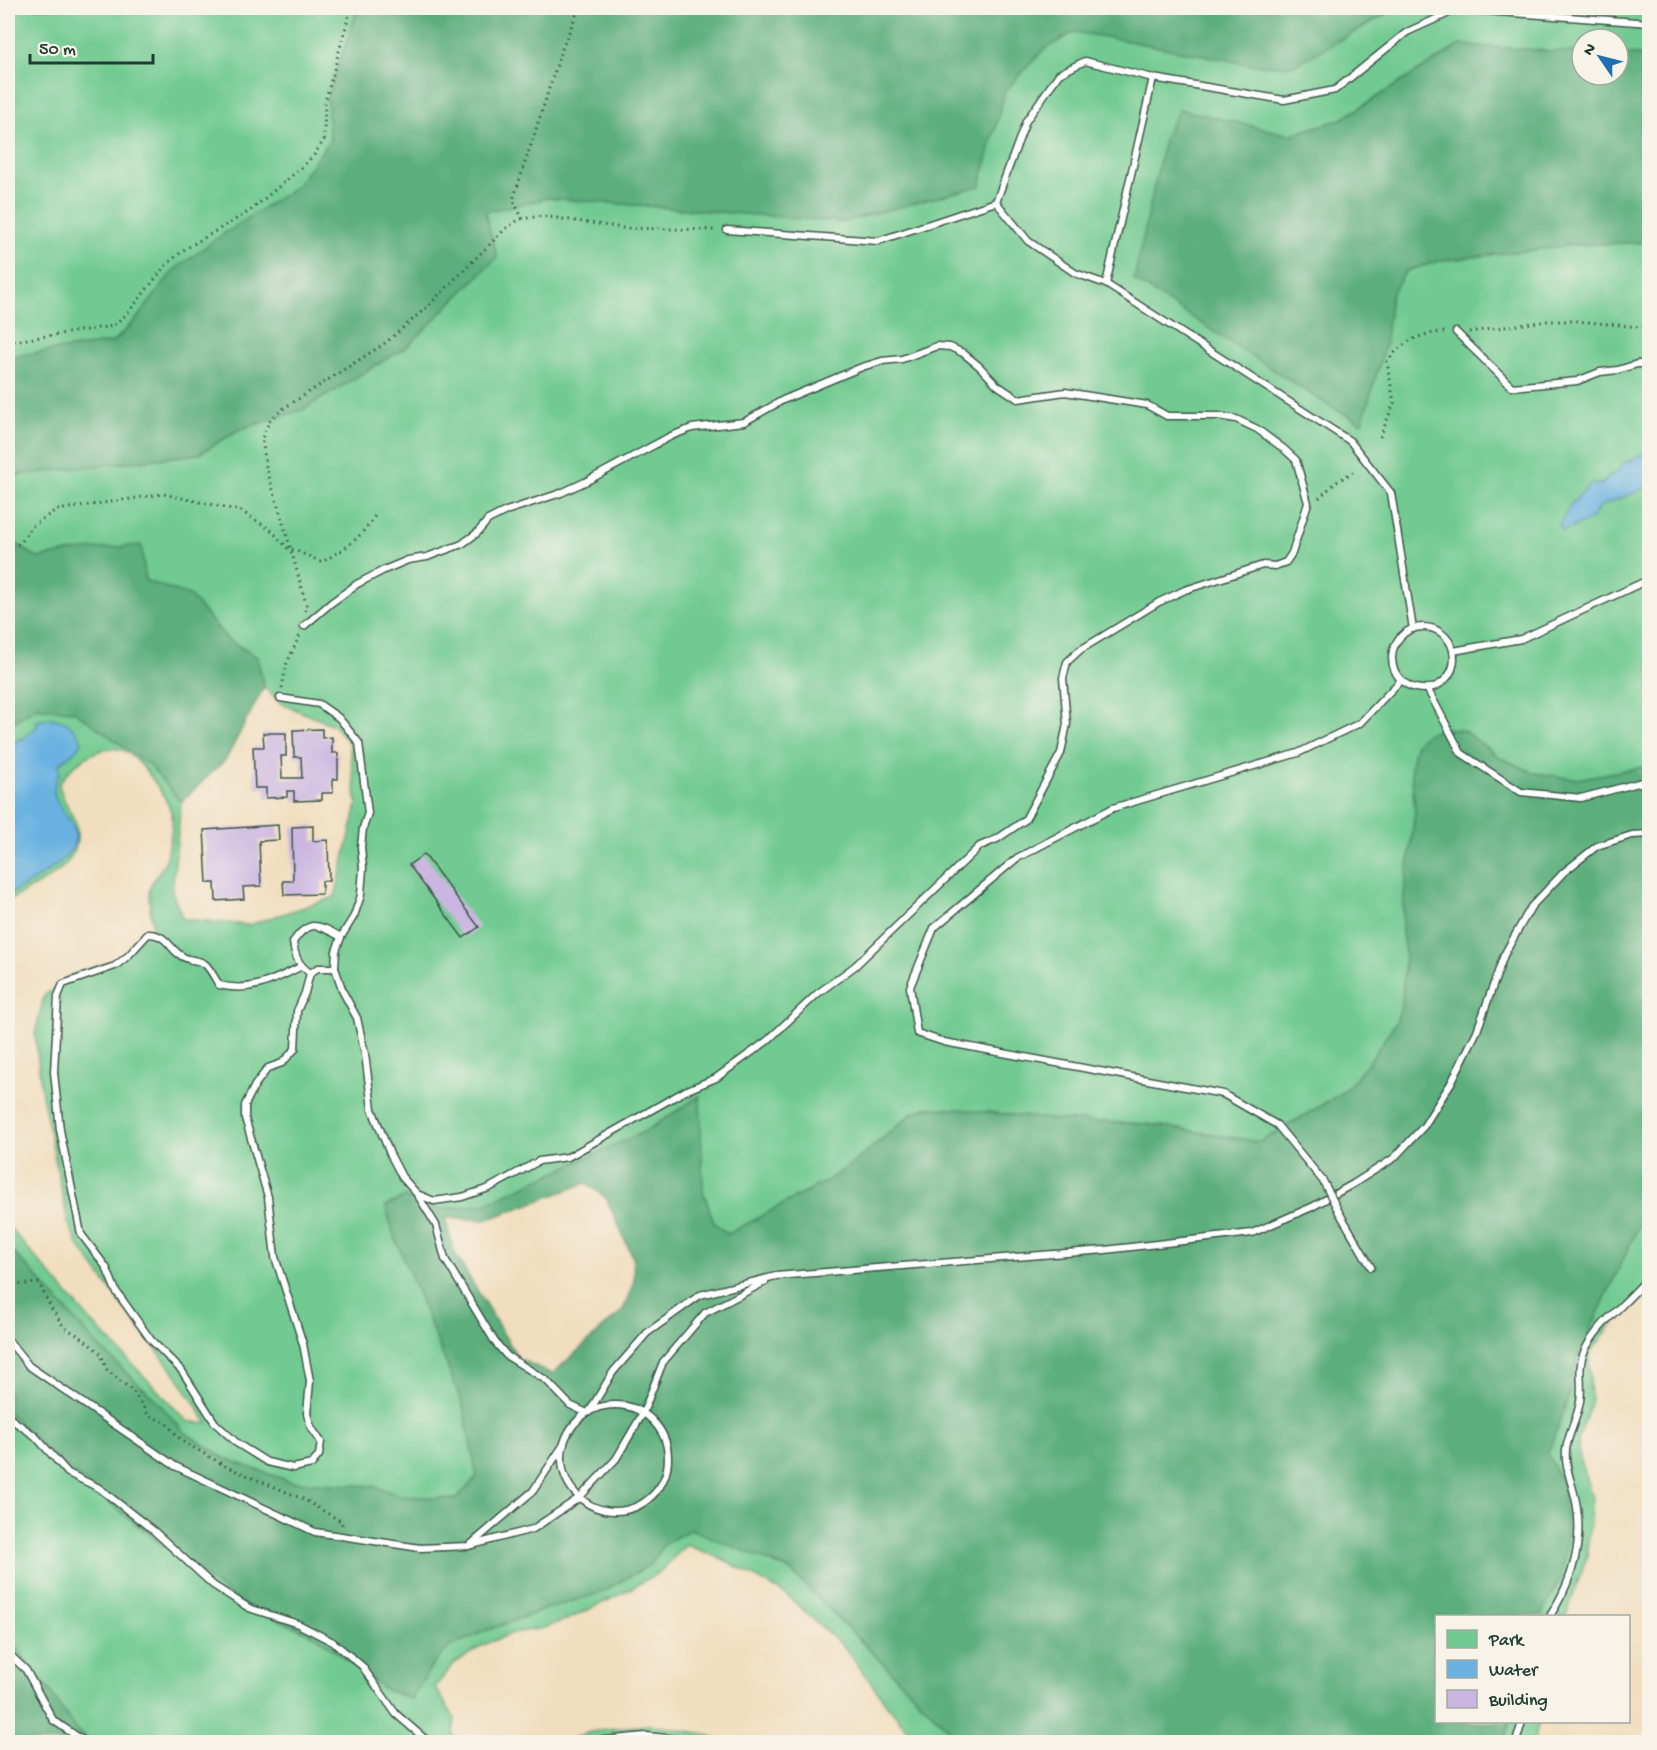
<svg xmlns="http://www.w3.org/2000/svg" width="1657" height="1750" font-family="'Gochi Hand',sans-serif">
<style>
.green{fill:#71ca91;stroke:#488462;stroke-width:1.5}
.forest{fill:#5cae7b;stroke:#3e7658;stroke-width:1.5;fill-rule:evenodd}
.water{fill:#69b2e1;stroke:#44788a;stroke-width:1.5}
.building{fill:#cbb6e1}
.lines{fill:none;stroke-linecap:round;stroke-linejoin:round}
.service-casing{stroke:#3e5549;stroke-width:9}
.path{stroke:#3e5549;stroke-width:3;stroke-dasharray:1.5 4.5;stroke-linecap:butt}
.service{stroke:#fff;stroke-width:6}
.service-bridge-casing{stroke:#3e5549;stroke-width:9;stroke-linecap:butt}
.service-bridge{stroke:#fff;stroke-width:6}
</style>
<rect width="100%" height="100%" fill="#f7f3e8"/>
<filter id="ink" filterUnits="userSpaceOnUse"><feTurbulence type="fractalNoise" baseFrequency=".0167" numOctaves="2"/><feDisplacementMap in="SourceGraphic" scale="12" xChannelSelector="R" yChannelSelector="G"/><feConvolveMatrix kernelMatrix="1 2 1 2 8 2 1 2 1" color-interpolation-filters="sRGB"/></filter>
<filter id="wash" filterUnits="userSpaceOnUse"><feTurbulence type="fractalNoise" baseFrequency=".008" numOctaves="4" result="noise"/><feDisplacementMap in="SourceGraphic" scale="24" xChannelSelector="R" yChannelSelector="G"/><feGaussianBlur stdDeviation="1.35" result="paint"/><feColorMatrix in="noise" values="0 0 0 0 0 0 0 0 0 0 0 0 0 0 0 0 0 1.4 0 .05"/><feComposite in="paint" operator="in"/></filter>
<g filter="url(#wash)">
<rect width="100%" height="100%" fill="#f1debf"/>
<g class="green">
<path d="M 8,8 L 358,8 L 327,99 L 330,140 L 296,187 L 216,239 L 113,342 L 8,357 Z"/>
<path d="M 1397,8 L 1649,8 L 1649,56 L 1618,54 L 1618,39 L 1582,39 L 1582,53 L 1461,45 L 1342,119 L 1289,135 L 1179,109 L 1385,346 L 1391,294 L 1406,271 L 1439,261 L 1573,245 L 1649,242 L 1649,766 L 1577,779 L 1534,773 L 1499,757 L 1464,731 L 1455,729 L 1411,765 L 1415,812 L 1404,896 L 1402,932 L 1405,953 L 1402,1005 L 1396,1022 L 1369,1062 L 1347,1088 L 1332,1099 L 1260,1142 L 1148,1124 L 1057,1120 L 958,1109 L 926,1108 L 911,1114 L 855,1162 L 828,1180 L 728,1234 L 714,1223 L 703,1191 L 699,1096 L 646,1131 L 482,1205 L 440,1209 L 405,1197 L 386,1206 L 394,1235 L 463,1405 L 477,1477 L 456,1499 L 403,1496 L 374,1486 L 291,1482 L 224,1458 L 184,1432 L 157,1401 L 98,1346 L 35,1275 L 8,1247 L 8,1226 L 90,1320 L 187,1421 L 208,1424 L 177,1376 L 120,1303 L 77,1243 L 68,1222 L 42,1095 L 35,1034 L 44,996 L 71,975 L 121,958 L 132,948 L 144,932 L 153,928 C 152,919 147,896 150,887 C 153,879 160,872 164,864 C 168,857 174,822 172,815 C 168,798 137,752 119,749 C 96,745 70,766 59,784 C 61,798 70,808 75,822 C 89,866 38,883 8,901 L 8,725 L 36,707 L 74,711 L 149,765 L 181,802 L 172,892 L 183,919 L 249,925 L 335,897 L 357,805 L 349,743 L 333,725 L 282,704 L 264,687 L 257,657 L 228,640 L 189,595 L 145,581 L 75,551 L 38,558 L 8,539 L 8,476 L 199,454 L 238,430 L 304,409 L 408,346 L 497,257 L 484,212 L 548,198 L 842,222 L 980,186 L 1005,91 L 1043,50 L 1074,32 L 1113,38 L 1253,65 L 1342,39 Z"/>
<path d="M 1649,1204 L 1649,1284 L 1609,1328 L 1589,1355 L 1591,1404 L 1578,1439 L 1580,1460 L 1592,1497 L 1587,1556 L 1566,1616 L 1540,1616 L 1562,1576 L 1563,1486 L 1548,1453 L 1567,1401 L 1577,1358 Z"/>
<path d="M 8,1412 L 48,1452 L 157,1541 L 240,1603 L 316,1636 L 384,1689 L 412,1699 L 430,1668 L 449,1647 L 485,1631 L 543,1610 L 602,1592 L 651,1564 L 665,1543 L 691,1529 L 790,1570 L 961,1742 L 918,1742 L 889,1707 L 845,1648 L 785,1594 L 725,1560 L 686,1545 L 660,1572 L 621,1594 L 571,1618 L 544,1628 L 513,1633 L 483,1645 L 455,1663 L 435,1687 L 455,1719 L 453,1735 L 462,1742 L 91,1742 L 73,1726 L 49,1690 L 14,1644 L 8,1640 Z"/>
<path d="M 1510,1722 L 1539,1722 L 1534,1742 L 1504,1742 Z"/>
<path d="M 651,1725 L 705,1734 L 724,1742 L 565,1742 C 591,1727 622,1728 651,1725 Z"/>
</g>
<g class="forest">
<path d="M 358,8 L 1397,8 L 1293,66 L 1253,65 L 1113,38 L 1074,32 L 1043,50 L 1005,91 L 980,186 L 842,222 L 548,198 L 485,212 L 497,257 L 408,346 L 304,409 L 238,430 L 199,454 L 8,476 L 8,357 L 114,342 L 136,320 L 173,271 L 216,239 L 296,187 L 330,140 L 327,99 Z"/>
<path d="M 1460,45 L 1582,53 L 1582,75 L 1618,75 L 1618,54 L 1649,56 L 1649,242 L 1573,245 L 1439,261 L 1406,271 L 1391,294 L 1385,346 L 1362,423 L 1331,407 L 1134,280 L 1165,136 L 1179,109 L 1290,135 L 1342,119 Z"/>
<path d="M 8,539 L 38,558 L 75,551 L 141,545 L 146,581 L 189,595 L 228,640 L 257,657 L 264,687 L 226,759 L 181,802 L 149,765 L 74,711 L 36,707 L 8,725 Z"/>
<path d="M 1446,728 L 1464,731 L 1499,757 L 1534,773 L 1577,779 L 1649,766 L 1649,1204 L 1577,1358 L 1567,1401 L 1548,1453 L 1563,1486 L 1568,1533 L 1562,1576 L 1540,1616 L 1436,1616 L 1436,1722 L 1510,1722 L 1504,1742 L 961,1742 L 790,1570 L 691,1529 L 665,1543 L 651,1564 L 602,1592 L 543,1610 L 485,1631 L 449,1647 L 430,1668 L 412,1699 L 384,1689 L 316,1636 L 241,1603 L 157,1541 L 48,1452 L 8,1412 L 8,1247 L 35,1275 L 98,1346 L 157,1401 L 184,1432 L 224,1458 L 291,1482 L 374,1486 L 403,1496 L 456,1499 L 477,1477 L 463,1405 L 394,1235 L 386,1206 L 405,1197 L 440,1209 L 482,1205 L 646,1131 L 700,1096 L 703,1191 L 714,1223 L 728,1234 L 828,1180 L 855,1162 L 912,1114 L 926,1108 L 958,1109 L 1057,1120 L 1148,1124 L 1260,1142 L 1332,1099 L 1347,1088 L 1369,1062 L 1396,1022 L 1402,1005 L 1405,953 L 1402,932 L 1404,896 L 1415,812 L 1411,765 L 1415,746 L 1419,740 L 1426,734 ZM 586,1183 L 606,1198 L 633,1258 L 634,1281 L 623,1310 L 552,1374 L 518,1358 L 454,1252 L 445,1218 L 486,1220 Z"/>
<path d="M 8,1640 L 14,1644 L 49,1690 L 73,1726 L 91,1742 L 14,1742 L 8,1731 Z"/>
</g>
<g class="water">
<path d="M 1649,452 L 1649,487 L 1600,506 L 1590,520 L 1563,531 L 1559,526 L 1571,504 L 1591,484 L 1603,484 L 1607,478 L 1619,471 L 1624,463 Z"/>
<path d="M 51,718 C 67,721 77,728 82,743 L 76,750 L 59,764 L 60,773 C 38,807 85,817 74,845 C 67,863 24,886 8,895 L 8,757 C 13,751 13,743 19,738 L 23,739 C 28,733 33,731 38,725 L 37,721 Z"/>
</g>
<g id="blocks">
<g class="building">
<path d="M 322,729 L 322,738 L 332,737 L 332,753 L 338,753 L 338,779 L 333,779 L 333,793 L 322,793 L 322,800 L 294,801 L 294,791 L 287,791 L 287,797 L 266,798 L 266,788 L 255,788 L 253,747 L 264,747 L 263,733 L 286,733 L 286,756 L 281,756 L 282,778 L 302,778 L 301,757 L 294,757 L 293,730 Z"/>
<path d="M 278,825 L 279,840 L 259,841 L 261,886 L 243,887 L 244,899 L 216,901 L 215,883 L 207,883 L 204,830 Z"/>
<path d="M 313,826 L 313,841 L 328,840 L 329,881 L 322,881 L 322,894 L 284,895 L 283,881 L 293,881 L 292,827 Z"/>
<path d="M 424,854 L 479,927 L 463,938 L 409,865 Z"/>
</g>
</g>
</g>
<g filter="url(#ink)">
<use href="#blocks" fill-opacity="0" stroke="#3e5549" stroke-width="1.5"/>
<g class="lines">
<g class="service-casing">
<g id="service">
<path d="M 727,230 L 878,241 L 996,202"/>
<path d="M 1106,284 L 1075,273 L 1028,241 L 996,202 L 1026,121 L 1059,74 L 1085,61 L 1153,78"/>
<path d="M 1456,332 L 1512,387 L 1577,381 L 1600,372 L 1618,370 L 1637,364 L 1650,364"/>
<path d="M 304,626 L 331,603 L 357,584 L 384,570 L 408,560 L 427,557 L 462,544 L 477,533 L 488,520 L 506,511 L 561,493 L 587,481 L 671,436 L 692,428 L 744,422 L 783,400 L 862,367 L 882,361 L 902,359 L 937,346 L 950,347 L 963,353 L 979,366 L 997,385 L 1018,399 L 1065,392 L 1147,405 L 1167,416 L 1218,416 L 1236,419 L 1257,429 L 1284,449 L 1296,460 L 1308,503 L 1292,553 L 1286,562 L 1275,566 L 1263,565 L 1185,590 L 1159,602 L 1080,650 L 1067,662 L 1063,678 L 1067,724 L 1061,753 L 1025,820 L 997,839 L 980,846 L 855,966 L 817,994 L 767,1041 L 716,1078 L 685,1091 L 568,1157 L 539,1161 L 489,1188 L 462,1197 L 434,1201 L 417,1194"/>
<circle cx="1423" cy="658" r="31"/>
<path d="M 1413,629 L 1391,493 L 1350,441 L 1106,284 L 1153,78 L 1284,100 L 1335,90 L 1407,32 L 1458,9 L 1650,23"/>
<path d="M 1453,651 L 1521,639 L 1650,579"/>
<path d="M 1427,688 L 1461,753 L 1521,792 L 1581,798 L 1650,780"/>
<path d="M 280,698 L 319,704 L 339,718 L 359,743 L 368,813 L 363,828 L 361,847 L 363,868 L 361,895 L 354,916 L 341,937 L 336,951 L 335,968 L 343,992 L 357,1018 L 365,1054 L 372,1109 L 390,1154 L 402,1177 L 417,1194 L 436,1225 L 445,1259 L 495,1342 L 507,1356 L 546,1380 L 570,1405 L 587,1413"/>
<path d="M 302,966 C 274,980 251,993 219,985 C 215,979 211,970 206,965 C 200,960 195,961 188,959 C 169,953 170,934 148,934 L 128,956 L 115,966 L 63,984 L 58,996 L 54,1072 L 60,1130 L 81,1234 L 106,1267 L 116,1291 L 151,1340 L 182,1371 L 215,1423 L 238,1444 L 267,1462 L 293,1468 L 312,1464 L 319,1455 L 321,1442 L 311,1427 L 307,1414 L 310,1381 L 303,1344 L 275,1257 L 268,1197 L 245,1118 L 245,1105 L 255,1085 L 268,1068 L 282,1063 L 295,1049 L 297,1011 L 305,993 L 310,973 L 318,968 L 335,968"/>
<path d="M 310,973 C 298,964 295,957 293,942 C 309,918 319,925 341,937"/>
<path d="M 1323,1181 L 1277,1125 L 1223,1094 L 944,1042 L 917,1033 L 910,987 L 934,928 L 1017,858 L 1113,808 L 1298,753 L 1360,723 L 1401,680"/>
<path d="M 1339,1212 L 1371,1267"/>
<path d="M 8,1340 L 29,1366 L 175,1466 L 315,1532 L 420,1548 L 469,1546 L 533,1491 L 564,1444"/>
<circle cx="615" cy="1458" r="53"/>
<path d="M 589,1412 L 613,1372 L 647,1333 L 700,1295 L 776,1276 L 1105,1250 L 1252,1233 L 1312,1207 L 1353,1184 L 1394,1158 L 1424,1126 L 1451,1083 L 1477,1031 L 1504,955 L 1531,907 L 1564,872 L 1597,846 L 1632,835 L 1650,834"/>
<path d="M 8,1417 L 35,1436 L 68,1473 L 99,1488 L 154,1531 L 213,1585 L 249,1608 L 298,1624 L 333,1642 L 362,1666 L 396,1714 L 425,1739 L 433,1742"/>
<path d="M 472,1545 L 533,1529 L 579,1498 L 616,1459 L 643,1413 L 663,1362 L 705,1313 L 765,1282"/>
<path d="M 1550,1616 C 1571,1583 1583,1548 1577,1508 C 1575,1489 1564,1469 1566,1450 C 1568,1433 1578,1418 1580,1401 C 1583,1385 1577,1367 1584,1352 C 1597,1323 1631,1300 1650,1275"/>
<path d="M 8,1653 L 26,1670 L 53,1720 L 85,1742"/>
<path d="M 583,1742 L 646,1736 L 708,1742"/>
<path d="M 1516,1742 L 1522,1722"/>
</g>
</g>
<g class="path">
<path d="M 8,10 L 9,8"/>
<path d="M 523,219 L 513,200 L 562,49 L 579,8"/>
<path d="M 1469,332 L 1547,321 L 1577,321 L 1650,328"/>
<path d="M 8,342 L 112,326 L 127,314 L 167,264 L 185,249 L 250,211 L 302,167 L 314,155 L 324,140 L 325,102 L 351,8"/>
<path d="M 1380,437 L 1394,403 L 1387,362 C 1401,342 1420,333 1445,332"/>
<path d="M 1319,498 L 1335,483 L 1353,472"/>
<path d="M 292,549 L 322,562 C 348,547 360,539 376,514"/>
<path d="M 8,552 L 22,541 L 31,527 L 56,510 L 163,494 L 241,511 L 271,530 L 292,553 L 306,604 L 305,611"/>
<path d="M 292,553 L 266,466 L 262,438 L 270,420 L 284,408 L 384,344 L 425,309 L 505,229 L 520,219 L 543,216 L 623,228 L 717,230"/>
<path d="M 282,688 L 286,665 L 300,635"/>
<path d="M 8,1283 L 13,1285 L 39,1283 L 50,1306 L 64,1327 L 81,1337 L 101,1354 L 107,1370 L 133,1391 L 149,1416 L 165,1422 L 182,1441 L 227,1467 L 303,1499 L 342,1522 L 342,1527"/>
</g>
<use href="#service" class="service"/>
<g class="service-bridge-casing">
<path id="service-bridge" d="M 1323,1181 L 1339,1212"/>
</g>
<use href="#service-bridge" class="service-bridge"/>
</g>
</g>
<rect width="1657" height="1750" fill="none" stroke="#f7f3e8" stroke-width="30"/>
<rect x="1435" y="1615" width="195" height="108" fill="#f7f3e8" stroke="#a1aaa0" stroke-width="1.5"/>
<rect x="1447" y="1630" width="30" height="18" fill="#71ca91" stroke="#a1aaa0" stroke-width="1.5"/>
<text x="1489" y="1645" font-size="18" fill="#1f3d34">Park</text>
<rect x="1447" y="1660" width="30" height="18" fill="#69b2e1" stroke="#a1aaa0" stroke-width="1.5"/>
<text x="1489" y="1675" font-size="18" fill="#1f3d34">Water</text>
<rect x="1447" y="1690" width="30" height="18" fill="#cbb6e1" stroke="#a1aaa0" stroke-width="1.5"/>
<text x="1489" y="1705" font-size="18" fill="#1f3d34">Building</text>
<g transform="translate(1600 57) rotate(305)"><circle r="28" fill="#f7f3e8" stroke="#a1aaa0" stroke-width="1.5"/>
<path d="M0-4.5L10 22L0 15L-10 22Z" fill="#1f6fb2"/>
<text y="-9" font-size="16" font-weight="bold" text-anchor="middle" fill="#1f3d34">N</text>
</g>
<path d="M30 54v9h123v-9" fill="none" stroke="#1f3d34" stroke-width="3"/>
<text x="39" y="54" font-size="18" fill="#1f3d34" stroke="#f7f3e8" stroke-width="4.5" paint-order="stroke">50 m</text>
</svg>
